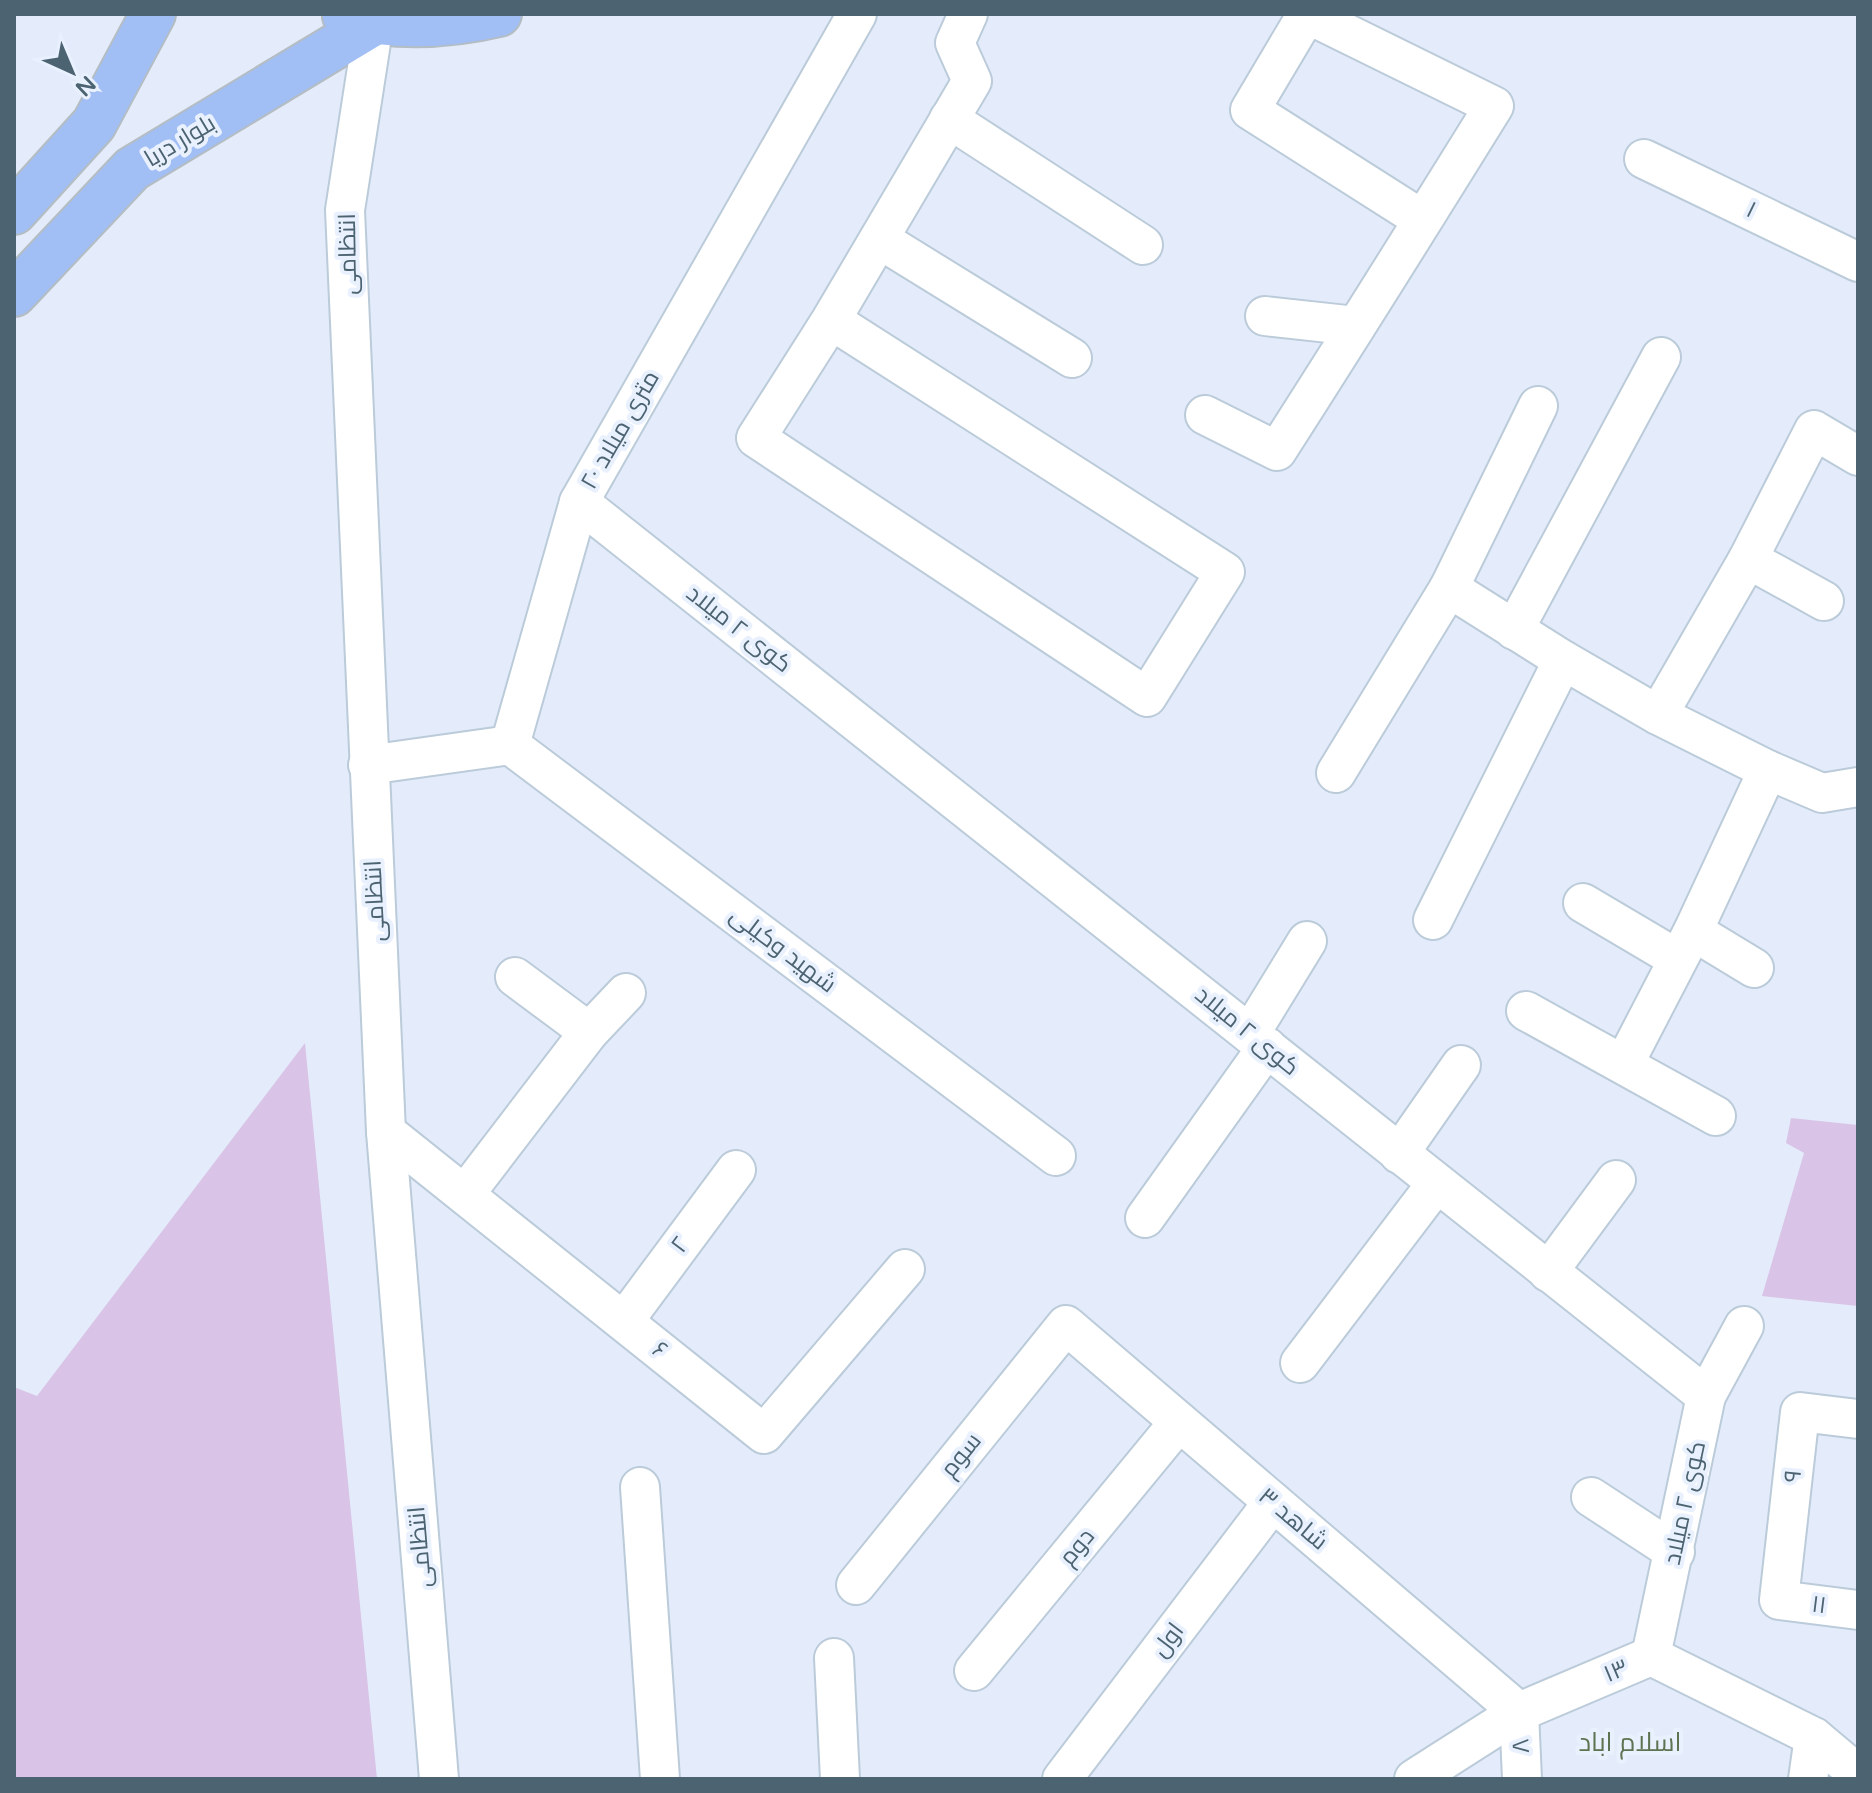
<svg xmlns="http://www.w3.org/2000/svg" width="1872" height="1793" font-family="'Varela Round',Cairo,sans-serif">
<style>
.green{fill:#d9c4e7}
.lines{fill:none;stroke-linecap:round;stroke-linejoin:round}
.minor-casing{stroke:#bbcbd9;stroke-width:42}
.major-casing{stroke:#b4bdc3;stroke-width:48}
.minor{stroke:#fff;stroke-width:38}
.major{stroke:#a1bef5;stroke-width:44}
.labels{text-anchor:middle;dominant-baseline:central;stroke-width:8;stroke-linejoin:round;paint-order:stroke}
.street-label{font-size:24px;fill:#4c6371;stroke:#eaf1fe}
.neighbourhood-label{font-size:26px;fill:#5d7352;stroke:#eaf1fe}
</style>
<rect width="100%" height="100%" fill="#e4ecfb"/>
<g class="green">
<path d="M 305,1043 L 377,1779 L 14,1779 L 14,1387 L 37,1396 Z"/>
<path d="M 1791,1118 L 1858,1125 L 1858,1306 L 1762,1296 L 1804,1153 L 1786,1143 Z"/>
</g>
<g class="lines">
<g class="minor-casing">
<g id="minor">
<path d="M 374,23 L 345,210 L 386,1132 L 439,1779"/>
<path d="M 949,119 L 1143,245"/>
<path d="M 1644,159 L 1858,262"/>
<path d="M 879,239 L 1072,358"/>
<path d="M 1265,316 L 1356,326"/>
<path d="M 831,320 L 1225,572 L 1147,697 L 756,438 L 831,320 L 972,81 L 955,43 L 968,14"/>
<path d="M 1205,415 L 1277,451 C 1350,337 1422,222 1494,106 L 1307,14 L 1250,110 L 1423,220"/>
<path d="M 579,502 L 1706,1396 L 1651,1656"/>
<path d="M 1748,559 L 1824,601"/>
<path d="M 1449,588 L 1563,660 L 1658,715 L 1768,770 L 1822,793 L 1858,787"/>
<path d="M 1514,630 L 1661,357"/>
<path d="M 1658,715 L 1748,559 L 1814,430 L 1858,456"/>
<path d="M 510,745 L 1056,1156"/>
<path d="M 368,765 L 510,745 L 579,502 L 857,14"/>
<path d="M 1336,773 L 1449,588 L 1538,406"/>
<path d="M 1583,903 L 1676,958"/>
<path d="M 1433,920 L 1563,660"/>
<path d="M 1693,931 L 1754,968"/>
<path d="M 515,977 L 589,1032"/>
<path d="M 1526,1011 L 1716,1116"/>
<path d="M 1250,1034 L 1307,941"/>
<path d="M 1624,1064 L 1693,931 L 1768,770"/>
<path d="M 386,1132 L 764,1434 L 905,1269"/>
<path d="M 1399,1154 L 1461,1065"/>
<path d="M 465,1194 L 589,1032 L 626,993"/>
<path d="M 1145,1218 L 1267,1047"/>
<path d="M 1548,1272 L 1616,1180"/>
<path d="M 624,1321 L 736,1170"/>
<path d="M 1300,1363 L 1436,1184"/>
<path d="M 1706,1396 L 1744,1326"/>
<path d="M 1858,1419 L 1800,1412 L 1779,1600 L 1858,1610"/>
<path d="M 640,1487 L 660,1779"/>
<path d="M 1591,1497 L 1675,1552"/>
<path d="M 856,1585 L 1066,1325 L 1519,1712 L 1522,1779"/>
<path d="M 834,1658 L 840,1779"/>
<path d="M 974,1671 L 1179,1422"/>
<path d="M 1062,1779 L 1273,1502"/>
<path d="M 1414,1779 L 1519,1712 L 1651,1656 L 1814,1737 L 1858,1774"/>
<path d="M 1808,1779 L 1814,1737"/>
</g>
</g>
<g class="major-casing">
<g id="major">
<path d="M 345,16 C 395,28 449,26 499,14"/>
<path d="M 14,212 L 94,124 L 153,14"/>
<path d="M 14,294 L 132,169 L 374,23"/>
</g>
</g>
<use href="#minor" class="minor"/>
<use href="#major" class="major"/>
</g>
<g class="labels">
<g class="street-label">
<text transform="translate(180 141) rotate(-31)">بلوار دریا</text>
<text transform="translate(1751 210) rotate(26)">۱</text>
<text transform="translate(348 254) rotate(-91)">انتظامی</text>
<text transform="translate(620 430) rotate(-60)">۲۰ متری میلاد</text>
<text transform="translate(739 629) rotate(38)">کوی ۲ میلاد</text>
<text transform="translate(375 901) rotate(-93)">انتظامی</text>
<text transform="translate(783 950) rotate(37)">شهید وکیلی</text>
<text transform="translate(1247 1031) rotate(39)">کوی ۲ میلاد</text>
<text transform="translate(680 1245) rotate(-53)">۲</text>
<text transform="translate(660 1350) rotate(39)">۶</text>
<text transform="translate(961 1455) rotate(-51)">سوم</text>
<text transform="translate(1793 1476) rotate(-84)">۹</text>
<text transform="translate(1685 1503) rotate(-78)">کوی ۲ میلاد</text>
<text transform="translate(1293 1519) rotate(40)">شاهد ۳</text>
<text transform="translate(420 1547) rotate(-95)">انتظامی</text>
<text transform="translate(1077 1547) rotate(-50)">دوم</text>
<text transform="translate(1819 1605) rotate(7)">۱۱</text>
<text transform="translate(1168 1640) rotate(-53)">اول</text>
<text transform="translate(1616 1671) rotate(-23)">۱۳</text>
<text transform="translate(1521 1746) rotate(-93)">۸</text>
</g>
<g class="neighbourhood-label">
<text x="1630" y="1742">اسلام اباد</text>
</g>
</g>
<rect width="1872" height="1793" fill="none" stroke="#4c6371" stroke-width="32"/>
<g transform="translate(72 72) rotate(136)" stroke="#eaf1fe" stroke-width="6" paint-order="stroke">
<path d="M0-6L14 30L0 20L-14 30Z" fill="#4c6371"/>
<text y="-12" font-size="22" font-weight="bold" text-anchor="middle" fill="#4c6371">N</text>
</g>
</svg>
